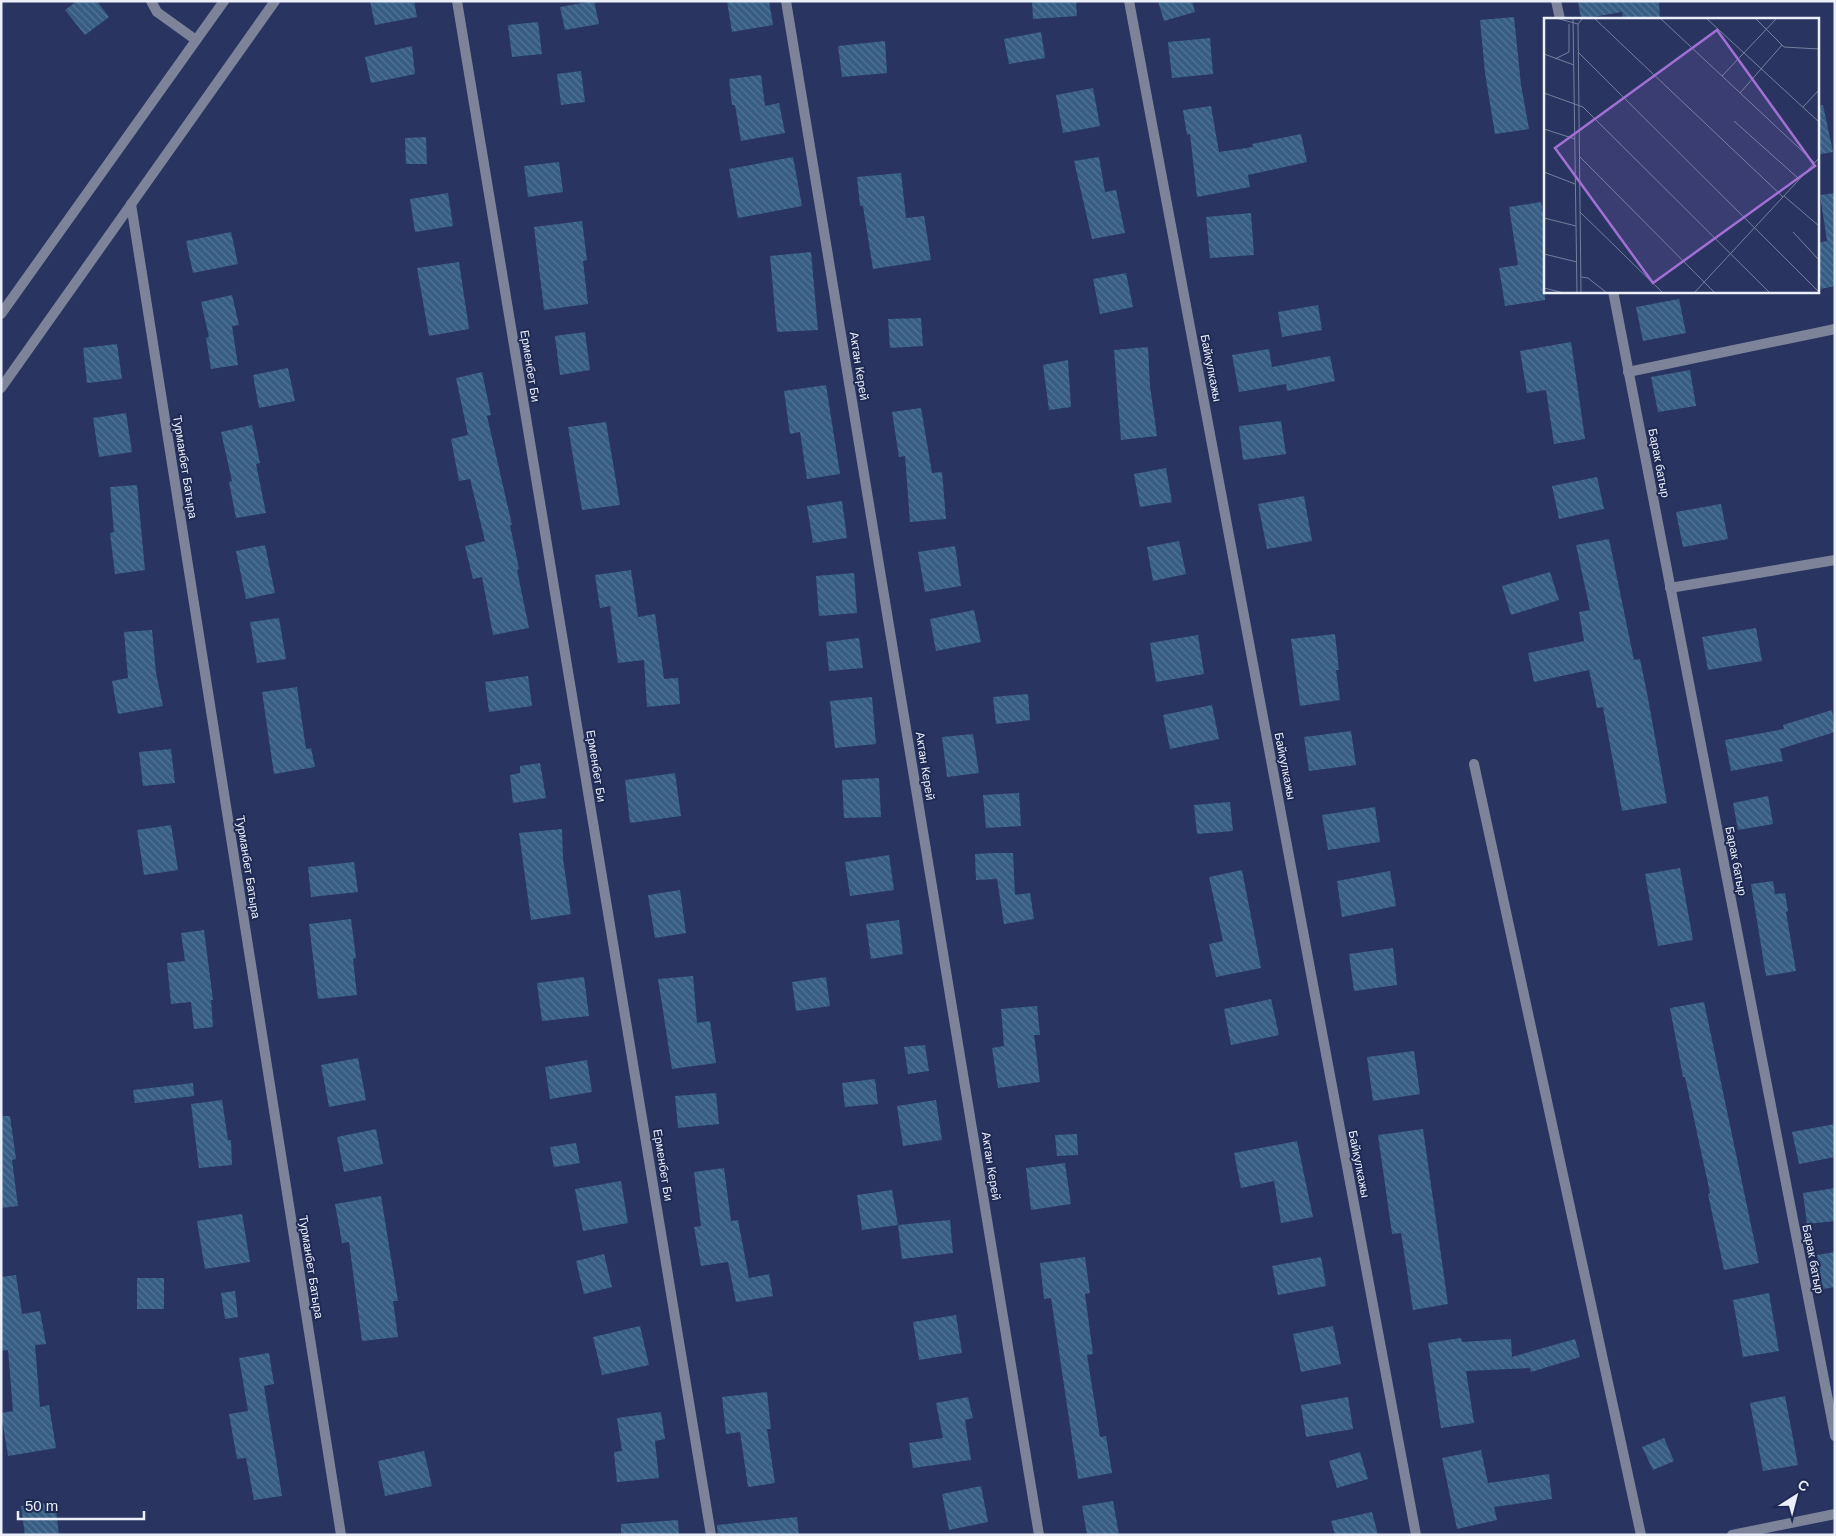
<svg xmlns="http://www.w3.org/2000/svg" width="1836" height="1536" font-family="Arial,sans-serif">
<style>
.building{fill:url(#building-back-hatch)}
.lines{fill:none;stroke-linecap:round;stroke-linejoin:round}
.minor{stroke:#7d849a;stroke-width:10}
.tertiary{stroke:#7d849a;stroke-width:10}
.labels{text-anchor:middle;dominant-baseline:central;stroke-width:4;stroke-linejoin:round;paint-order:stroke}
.street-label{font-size:12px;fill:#ebeffa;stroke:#1f2a54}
.inset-road{fill:none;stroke:#777f9e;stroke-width:1}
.view{fill:#a270d4;fill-opacity:0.15;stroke:#a270d4;stroke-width:2.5}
.inset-edge{fill:none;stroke:#ebeffa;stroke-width:2.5}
</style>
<defs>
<pattern id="building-back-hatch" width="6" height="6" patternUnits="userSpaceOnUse" patternTransform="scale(1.25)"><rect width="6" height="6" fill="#375d84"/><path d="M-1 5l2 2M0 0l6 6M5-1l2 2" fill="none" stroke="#547596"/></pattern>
</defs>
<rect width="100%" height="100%" fill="#293460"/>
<g class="building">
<path d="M 77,1 L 97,1 L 109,17 L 85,35 L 65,10 Z"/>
<path d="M 370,1 L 414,1 L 417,17 L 375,25 Z"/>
<path d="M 594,1 L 599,24 L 565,30 L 560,7 Z"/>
<path d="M 727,1 L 769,1 L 773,25 L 732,32 Z"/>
<path d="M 1032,1 L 1076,1 L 1077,16 L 1033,19 Z"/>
<path d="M 1158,1 L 1192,1 L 1195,12 L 1164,21 Z"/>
<path d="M 1578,1 L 1659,1 L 1660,19 L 1623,19 L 1622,12 L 1581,19 Z"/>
<path d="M 1514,17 L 1521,85 L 1529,129 L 1495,134 L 1485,73 L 1480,20 Z"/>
<path d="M 538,22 L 542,54 L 512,57 L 508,25 Z"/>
<path d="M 1041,32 L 1045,58 L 1009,64 L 1004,39 Z"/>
<path d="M 1210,38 L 1213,74 L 1172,78 L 1168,42 Z"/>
<path d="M 885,41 L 887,73 L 842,77 L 838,46 Z"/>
<path d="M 412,46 L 415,74 L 371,83 L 365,57 Z"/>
<path d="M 581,71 L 585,102 L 561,105 L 557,74 Z"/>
<path d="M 761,75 L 765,106 L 779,103 L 785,133 L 741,141 L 735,105 L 732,105 L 729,79 Z"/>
<path d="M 1093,88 L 1100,126 L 1063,133 L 1056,95 Z"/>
<path d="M 1823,105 L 1833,152 L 1817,155 L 1817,106 Z"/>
<path d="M 1211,106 L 1219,152 L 1253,147 L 1252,144 L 1301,134 L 1307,162 L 1248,175 L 1250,187 L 1197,197 L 1190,134 L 1187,135 L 1183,110 Z"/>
<path d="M 426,137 L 427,164 L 406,164 L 405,138 Z"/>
<path d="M 793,157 L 802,206 L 738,218 L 729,169 Z"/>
<path d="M 1099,157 L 1105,192 L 1116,190 L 1125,233 L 1092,239 L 1074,161 Z"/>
<path d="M 559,162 L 563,192 L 528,197 L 524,166 Z"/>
<path d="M 901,173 L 906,218 L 924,216 L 931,260 L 873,269 L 863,206 L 860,206 L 857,177 Z"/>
<path d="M 448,193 L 453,226 L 415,232 L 410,199 Z"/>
<path d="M 1835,193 L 1835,286 L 1821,289 L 1817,273 L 1817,243 L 1827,241 L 1820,195 Z"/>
<path d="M 1541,202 L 1545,225 L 1545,300 L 1505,306 L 1499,268 L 1518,265 L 1509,207 Z"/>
<path d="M 1251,213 L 1254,255 L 1210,258 L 1206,217 Z"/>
<path d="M 582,221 L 587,260 L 583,261 L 588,304 L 544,310 L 534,227 Z"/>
<path d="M 231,232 L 238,264 L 193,273 L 186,241 Z"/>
<path d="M 811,252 L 818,330 L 777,332 L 770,256 Z"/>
<path d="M 459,262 L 469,329 L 429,336 L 417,268 Z"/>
<path d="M 1126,273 L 1133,307 L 1100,314 L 1093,279 Z"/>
<path d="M 232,295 L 239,325 L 232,326 L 238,365 L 211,369 L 206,338 L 209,337 L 201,302 Z"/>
<path d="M 1679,299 L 1686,333 L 1643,341 L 1636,307 Z"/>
<path d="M 1318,305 L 1322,330 L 1282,337 L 1278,312 Z"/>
<path d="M 921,318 L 923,346 L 890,348 L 888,319 Z"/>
<path d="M 585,332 L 590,370 L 560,375 L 555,336 Z"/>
<path d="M 1571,342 L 1585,439 L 1554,444 L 1546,390 L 1527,393 L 1520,351 Z"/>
<path d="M 117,344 L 122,379 L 87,383 L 83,348 Z"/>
<path d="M 1148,347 L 1150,386 L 1157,436 L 1121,440 L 1114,350 Z"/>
<path d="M 1269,349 L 1272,367 L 1330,356 L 1335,381 L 1287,391 L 1286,384 L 1239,392 L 1232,355 Z"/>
<path d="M 1068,360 L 1071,407 L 1049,410 L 1043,365 Z"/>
<path d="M 288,368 L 295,401 L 259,408 L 253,375 Z"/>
<path d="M 1690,370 L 1696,406 L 1658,412 L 1651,377 Z"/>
<path d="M 482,372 L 491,415 L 487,416 L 512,525 L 510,525 L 519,569 L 517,570 L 529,628 L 493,635 L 482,577 L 473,579 L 465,546 L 485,541 L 470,479 L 459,481 L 451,439 L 468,435 L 456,378 Z"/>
<path d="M 826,385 L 840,474 L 807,479 L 800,432 L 790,434 L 784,391 Z"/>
<path d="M 921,408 L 932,473 L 942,472 L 946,519 L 910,522 L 905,456 L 899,457 L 892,412 Z"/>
<path d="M 126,413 L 132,452 L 99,457 L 93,418 Z"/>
<path d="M 1281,421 L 1286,454 L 1243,460 L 1239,426 Z"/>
<path d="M 606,422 L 620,505 L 582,510 L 568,427 Z"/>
<path d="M 252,425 L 260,463 L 256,464 L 266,513 L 236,518 L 229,482 L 232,481 L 221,432 Z"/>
<path d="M 1166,468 L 1172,502 L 1140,507 L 1134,474 Z"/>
<path d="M 1597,477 L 1604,509 L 1559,519 L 1552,486 Z"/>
<path d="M 137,485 L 145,570 L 115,574 L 110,533 L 114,532 L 110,487 Z"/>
<path d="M 1304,496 L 1312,541 L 1267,549 L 1258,504 Z"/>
<path d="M 842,501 L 847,538 L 813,543 L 807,506 Z"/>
<path d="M 1721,504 L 1728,539 L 1683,547 L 1676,512 Z"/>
<path d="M 1609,539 L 1634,660 L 1640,659 L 1647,693 L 1667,803 L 1622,811 L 1603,707 L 1597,708 L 1589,670 L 1534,682 L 1528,653 L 1584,641 L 1579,612 L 1590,610 L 1576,545 Z"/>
<path d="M 1179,541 L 1186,574 L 1153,581 L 1147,547 Z"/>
<path d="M 265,545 L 275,593 L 246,599 L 236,551 Z"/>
<path d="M 955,546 L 961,586 L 925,592 L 918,552 Z"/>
<path d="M 631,570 L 638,617 L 655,614 L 664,679 L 678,678 L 680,704 L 647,707 L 644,660 L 618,663 L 610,606 L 600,608 L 595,575 Z"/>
<path d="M 1550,572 L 1559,600 L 1511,615 L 1502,586 Z"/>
<path d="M 854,573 L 857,613 L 819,616 L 816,576 Z"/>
<path d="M 974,610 L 981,642 L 936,651 L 930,619 Z"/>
<path d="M 279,618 L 286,659 L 257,663 L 250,622 Z"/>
<path d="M 1756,628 L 1762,661 L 1708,670 L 1702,637 Z"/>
<path d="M 152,630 L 156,673 L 163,706 L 118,714 L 112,681 L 128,678 L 124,632 Z"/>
<path d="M 1335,634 L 1339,670 L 1336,670 L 1340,700 L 1300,706 L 1291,639 Z"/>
<path d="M 1198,635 L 1204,674 L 1156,682 L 1150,643 Z"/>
<path d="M 859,638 L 863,668 L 829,671 L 826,642 Z"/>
<path d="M 528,676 L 532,706 L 489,712 L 485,682 Z"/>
<path d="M 297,687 L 306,749 L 311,748 L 315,767 L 274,774 L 262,692 Z"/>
<path d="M 1028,694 L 1030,720 L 996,724 L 993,697 Z"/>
<path d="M 872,697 L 876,744 L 835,748 L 830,701 Z"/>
<path d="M 1212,705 L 1219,739 L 1170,749 L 1163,715 Z"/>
<path d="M 1832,710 L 1835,732 L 1780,749 L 1783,761 L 1731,771 L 1725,740 L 1784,729 L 1783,725 Z"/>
<path d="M 1351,731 L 1356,765 L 1309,771 L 1304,737 Z"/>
<path d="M 973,734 L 979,773 L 947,777 L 942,737 Z"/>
<path d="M 171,749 L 175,783 L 143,786 L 139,752 Z"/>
<path d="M 540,763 L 546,798 L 513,803 L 510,775 L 520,773 L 520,766 Z"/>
<path d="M 675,773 L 681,816 L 630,823 L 625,780 Z"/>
<path d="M 879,778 L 881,817 L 844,818 L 842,780 Z"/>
<path d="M 1019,793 L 1021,826 L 986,828 L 983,795 Z"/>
<path d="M 1768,796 L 1773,824 L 1738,830 L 1733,803 Z"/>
<path d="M 1230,802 L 1233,831 L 1197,834 L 1194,805 Z"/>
<path d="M 1375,807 L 1380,842 L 1328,850 L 1322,815 Z"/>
<path d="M 171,825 L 178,870 L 144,875 L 137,830 Z"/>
<path d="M 562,829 L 563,859 L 571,914 L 531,920 L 519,833 Z"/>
<path d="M 994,853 L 1013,853 L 1015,895 L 1030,893 L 1034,919 L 1004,924 L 997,879 L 976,880 L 975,854 Z"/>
<path d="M 889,855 L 894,890 L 850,896 L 845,862 Z"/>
<path d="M 354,862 L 358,892 L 311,897 L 308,867 Z"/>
<path d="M 1680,868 L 1693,940 L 1658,946 L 1645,874 Z"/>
<path d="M 1242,870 L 1261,968 L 1216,977 L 1209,944 L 1223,941 L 1209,877 Z"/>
<path d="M 1390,871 L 1396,906 L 1342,917 L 1337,881 Z"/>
<path d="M 1773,881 L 1775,894 L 1785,893 L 1788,911 L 1786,912 L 1796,971 L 1766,976 L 1751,884 Z"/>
<path d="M 680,890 L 686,933 L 655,938 L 648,895 Z"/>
<path d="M 351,919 L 356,958 L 353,959 L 357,995 L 318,999 L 309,924 Z"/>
<path d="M 899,920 L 903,954 L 871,959 L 866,924 Z"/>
<path d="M 204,930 L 213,1000 L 211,1000 L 213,1027 L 194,1029 L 191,1002 L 171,1004 L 167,963 L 185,961 L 181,933 Z"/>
<path d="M 1393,948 L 1397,985 L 1354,991 L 1349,954 Z"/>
<path d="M 693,976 L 697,1023 L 710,1021 L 716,1063 L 672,1069 L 658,979 Z"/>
<path d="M 584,977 L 589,1016 L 542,1021 L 537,983 Z"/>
<path d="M 826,977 L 830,1006 L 796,1011 L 792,982 Z"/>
<path d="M 1271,999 L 1279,1035 L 1231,1045 L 1224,1009 Z"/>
<path d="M 1704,1002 L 1759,1263 L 1724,1270 L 1708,1194 L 1710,1193 L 1685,1077 L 1683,1077 L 1670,1008 Z"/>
<path d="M 1037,1006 L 1040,1035 L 1034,1035 L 1040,1082 L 998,1088 L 992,1048 L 1004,1046 L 1001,1009 Z"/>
<path d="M 925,1045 L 929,1071 L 908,1074 L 904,1047 Z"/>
<path d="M 1414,1051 L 1420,1094 L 1373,1101 L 1367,1057 Z"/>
<path d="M 358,1058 L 366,1100 L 329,1107 L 321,1065 Z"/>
<path d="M 587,1060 L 592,1092 L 550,1099 L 545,1067 Z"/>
<path d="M 875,1079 L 878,1104 L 845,1107 L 842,1083 Z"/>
<path d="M 193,1083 L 194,1096 L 135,1103 L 133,1090 Z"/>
<path d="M 716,1093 L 719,1124 L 678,1128 L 675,1096 Z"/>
<path d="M 222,1100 L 228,1140 L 231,1140 L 232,1165 L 199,1168 L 191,1104 Z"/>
<path d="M 936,1100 L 942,1140 L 903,1146 L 897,1106 Z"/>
<path d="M 1,1116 L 10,1116 L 16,1159 L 12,1160 L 18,1206 L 1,1208 Z"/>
<path d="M 1835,1124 L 1835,1157 L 1799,1164 L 1792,1132 Z"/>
<path d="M 376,1129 L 383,1164 L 344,1172 L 337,1137 Z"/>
<path d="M 1423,1129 L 1448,1304 L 1413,1310 L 1401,1233 L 1392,1234 L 1378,1135 Z"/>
<path d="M 1077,1134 L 1078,1155 L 1057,1156 L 1055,1135 Z"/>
<path d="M 1297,1141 L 1313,1217 L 1281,1223 L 1274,1181 L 1241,1188 L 1234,1153 Z"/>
<path d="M 576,1143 L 580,1163 L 554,1167 L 550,1147 Z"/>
<path d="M 1065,1163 L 1071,1204 L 1031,1210 L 1026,1168 Z"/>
<path d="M 724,1168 L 731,1221 L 738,1220 L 749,1278 L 769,1274 L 773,1296 L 736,1302 L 728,1262 L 701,1266 L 694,1227 L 701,1226 L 694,1172 Z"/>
<path d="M 621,1181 L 628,1223 L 583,1231 L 575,1189 Z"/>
<path d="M 1835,1188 L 1835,1221 L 1807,1224 L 1803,1193 Z"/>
<path d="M 892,1190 L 898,1225 L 862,1230 L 857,1195 Z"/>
<path d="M 381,1196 L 398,1301 L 393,1301 L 398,1337 L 362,1341 L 349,1242 L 342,1243 L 335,1204 Z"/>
<path d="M 242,1214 L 250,1262 L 205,1269 L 197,1221 Z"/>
<path d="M 950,1220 L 953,1253 L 902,1259 L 898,1225 Z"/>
<path d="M 1835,1252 L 1835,1287 L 1823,1289 L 1817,1255 Z"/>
<path d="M 604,1254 L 612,1287 L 584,1294 L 576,1261 Z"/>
<path d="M 1085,1257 L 1090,1293 L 1085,1294 L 1093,1354 L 1087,1355 L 1100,1437 L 1106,1436 L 1112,1473 L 1078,1479 L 1051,1298 L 1044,1299 L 1040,1263 Z"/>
<path d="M 1321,1257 L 1326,1286 L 1278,1295 L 1272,1266 Z"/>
<path d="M 16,1275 L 22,1314 L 40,1311 L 46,1344 L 35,1345 L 40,1407 L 49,1405 L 56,1448 L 8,1456 L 1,1413 L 13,1411 L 8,1350 L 1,1351 L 1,1277 Z"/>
<rect x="137" y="1278" width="27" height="31"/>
<path d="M 235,1291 L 238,1317 L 225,1319 L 221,1293 Z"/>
<path d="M 1769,1293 L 1779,1351 L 1743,1357 L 1733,1300 Z"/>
<path d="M 956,1315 L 962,1353 L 919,1360 L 913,1322 Z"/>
<path d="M 640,1326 L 649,1365 L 602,1375 L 593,1337 Z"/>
<path d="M 1333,1326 L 1341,1364 L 1301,1372 L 1293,1334 Z"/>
<path d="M 1461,1338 L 1462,1342 L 1511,1339 L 1512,1357 L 1575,1339 L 1580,1357 L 1531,1372 L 1530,1368 L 1466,1371 L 1474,1423 L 1441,1428 L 1428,1343 Z"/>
<path d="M 269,1353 L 274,1384 L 264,1386 L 282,1496 L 254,1500 L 246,1458 L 237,1459 L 229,1414 L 248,1411 L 239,1358 Z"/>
<path d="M 767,1392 L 771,1429 L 767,1429 L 775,1483 L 748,1487 L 740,1432 L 726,1434 L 722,1397 Z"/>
<path d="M 1785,1396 L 1798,1465 L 1763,1471 L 1750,1403 Z"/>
<path d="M 968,1397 L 973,1418 L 965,1420 L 971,1460 L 913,1468 L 909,1443 L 943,1438 L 936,1403 Z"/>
<path d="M 1348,1397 L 1353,1429 L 1306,1437 L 1301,1405 Z"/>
<path d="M 661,1412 L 665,1439 L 655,1441 L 659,1478 L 617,1482 L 614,1452 L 622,1451 L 617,1418 Z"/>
<path d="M 1664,1438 L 1674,1461 L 1653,1470 L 1642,1447 Z"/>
<path d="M 1481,1450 L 1488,1483 L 1549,1474 L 1552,1499 L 1494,1507 L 1497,1520 L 1457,1529 L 1442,1458 Z"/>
<path d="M 424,1451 L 432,1486 L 385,1496 L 378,1461 Z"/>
<path d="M 1360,1452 L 1368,1479 L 1337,1488 L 1329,1461 Z"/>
<path d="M 981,1486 L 988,1522 L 949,1530 L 942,1494 Z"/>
<path d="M 1113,1501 L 1119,1535 L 1087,1535 L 1082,1506 Z"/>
<path d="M 55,1502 L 59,1535 L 25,1535 L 21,1506 Z"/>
<path d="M 1372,1512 L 1378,1535 L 1335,1535 L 1331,1521 Z"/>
<path d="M 797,1517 L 799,1535 L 718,1535 L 717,1525 Z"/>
<path d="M 678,1520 L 679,1535 L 621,1535 L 621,1524 Z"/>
</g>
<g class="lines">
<g class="minor">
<path d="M 151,1 L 157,12 L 196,40"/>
<path d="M 457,1 L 711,1535"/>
<path d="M 786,1 L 1039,1535"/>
<path d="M 1129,1 L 1416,1535"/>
<path d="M 1556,1 L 1560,19"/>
<path d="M 131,204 L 341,1535"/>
<path d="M 1613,291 L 1835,1436"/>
<path d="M 1,314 L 224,1"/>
<path d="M 1628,372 L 1835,329"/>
<path d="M 1,388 L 275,1"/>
<path d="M 1670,588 L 1835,560"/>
<path d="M 1474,764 L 1641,1535"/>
</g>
<path class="tertiary" d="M 1732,1535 L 1835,1514"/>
</g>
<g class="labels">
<g class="street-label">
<text transform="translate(530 366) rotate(81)">Ерменбет Би</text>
<text transform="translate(859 366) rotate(81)">Актан Керей</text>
<text transform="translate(1211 368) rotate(79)">Байкулкажы</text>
<text transform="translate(1659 463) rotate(79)">Барак батыр</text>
<text transform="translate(185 467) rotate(81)">Турманбет Батыра</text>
<text transform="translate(596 766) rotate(81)">Ерменбет Би</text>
<text transform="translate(925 766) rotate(81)">Актан Керей</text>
<text transform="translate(1285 766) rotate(79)">Байкулкажы</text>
<text transform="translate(1736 861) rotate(79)">Барак батыр</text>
<text transform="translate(248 867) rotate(81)">Турманбет Батыра</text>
<text transform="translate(1359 1164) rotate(79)">Байкулкажы</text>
<text transform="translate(663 1165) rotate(81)">Ерменбет Би</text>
<text transform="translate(991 1166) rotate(81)">Актан Керей</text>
<text transform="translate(1813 1259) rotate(79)">Барак батыр</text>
<text transform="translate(311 1267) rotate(81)">Турманбет Батыра</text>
</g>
</g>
<g transform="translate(1544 18)">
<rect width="275" height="275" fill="#293460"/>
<path class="inset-road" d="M 12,0 L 34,6M 29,0 L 33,275M 50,0 L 239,179M 116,0 L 271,145M 162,0 L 275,104M 211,0 L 240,29 L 275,31M 34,34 L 275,274M 0,36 L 30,47M 11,41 L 25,34 L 25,6M 178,58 L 233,0M 0,75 L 39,89 L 226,275M 196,75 L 238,27M 259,89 L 275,72M 190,103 L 255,161M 0,111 L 31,121M 36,139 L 171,275M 0,154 L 31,166M 240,178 L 275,208M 36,194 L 119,275M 0,200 L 32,208M 249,214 L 275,242M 0,236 L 33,244M 37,259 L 44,260 L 63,275M 0,270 L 20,275M 37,275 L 34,6 L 39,0M 150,275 L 275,140"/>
<path class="view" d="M 173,12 L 271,148 L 109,265 L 11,130 Z"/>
<rect width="275" height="275" class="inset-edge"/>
</g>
<rect width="1836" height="1536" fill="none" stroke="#ebeffa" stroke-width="5"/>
<g transform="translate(1796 1496) rotate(36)" stroke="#1f2a54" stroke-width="4" paint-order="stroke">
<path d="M0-4L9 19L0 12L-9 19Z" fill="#ebeffa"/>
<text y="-8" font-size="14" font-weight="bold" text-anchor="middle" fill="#ebeffa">С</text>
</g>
<path d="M18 1511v8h126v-8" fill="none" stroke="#ebeffa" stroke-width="2.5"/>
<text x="25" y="1511" font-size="15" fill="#ebeffa" stroke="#1f2a54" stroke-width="4" paint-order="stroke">50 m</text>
</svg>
